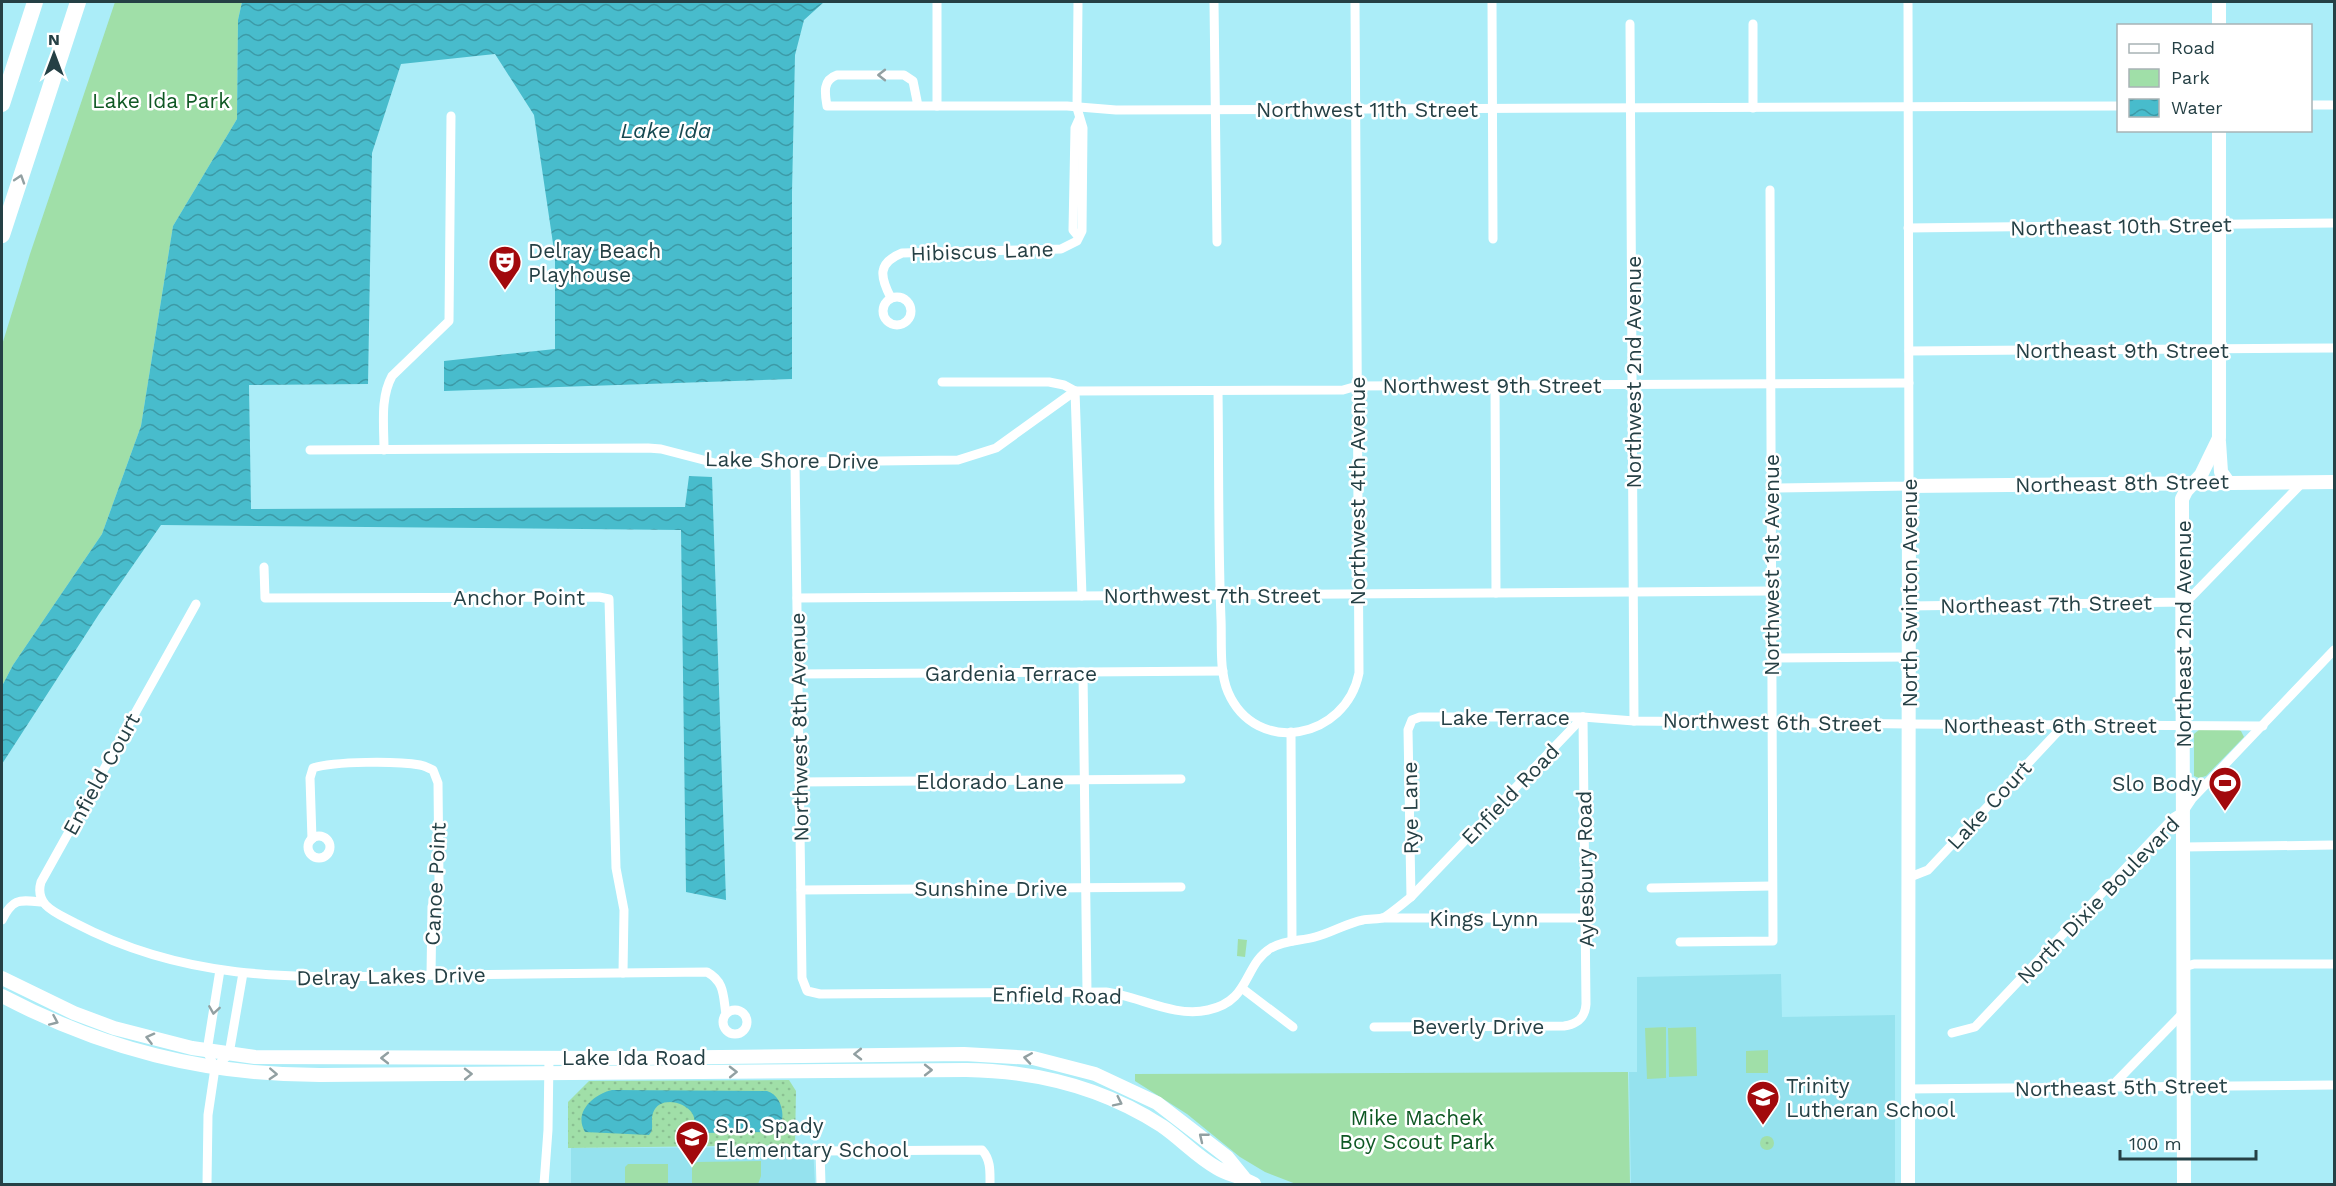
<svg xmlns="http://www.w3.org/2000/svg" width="2336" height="1186" font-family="'Work Sans',sans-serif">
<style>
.built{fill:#95e2ee}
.grass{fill:url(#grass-dots)}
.park{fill:#a0dfa8}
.water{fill:url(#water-waves)}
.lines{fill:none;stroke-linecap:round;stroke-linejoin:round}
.street{stroke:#fff;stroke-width:9}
.secondary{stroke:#fff;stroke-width:14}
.highway{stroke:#fff;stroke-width:16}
.oneway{stroke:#92a0a2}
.labels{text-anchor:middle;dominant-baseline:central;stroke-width:5;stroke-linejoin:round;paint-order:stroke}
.park-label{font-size:21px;fill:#0f5824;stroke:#fff}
.street-label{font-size:21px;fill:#254045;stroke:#fff}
.poi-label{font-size:21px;fill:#254045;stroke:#fff;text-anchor:start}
.water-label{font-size:22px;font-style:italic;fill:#174951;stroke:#fff}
</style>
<defs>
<pattern id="grass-dots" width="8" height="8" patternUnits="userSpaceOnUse" patternTransform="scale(1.5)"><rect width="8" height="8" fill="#a0dfa8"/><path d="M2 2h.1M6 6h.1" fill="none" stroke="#8ac092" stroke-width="1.8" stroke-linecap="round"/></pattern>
<pattern id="water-waves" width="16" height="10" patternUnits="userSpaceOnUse" patternTransform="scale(1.5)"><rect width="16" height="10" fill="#48bccc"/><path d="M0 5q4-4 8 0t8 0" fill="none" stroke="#3c9aa7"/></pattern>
</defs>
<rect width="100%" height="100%" fill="#abedf8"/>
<g class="built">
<path d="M 1781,974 L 1782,1017 L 1895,1015 L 1895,1184 L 1631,1184 L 1629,1072 L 1637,1072 L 1637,977 Z"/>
<path d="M 813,1147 L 815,1184 L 571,1184 L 571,1148 Z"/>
</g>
<g class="grass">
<path d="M 789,1080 L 796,1091 L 795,1145 L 568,1148 L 568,1102 L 589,1081 Z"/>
<circle cx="1767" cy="1143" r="7"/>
</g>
<g class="park">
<path d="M 115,2 L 242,2 L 238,20 L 237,119 L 173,226 L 141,426 L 102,534 L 13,665 L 2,686 L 2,345 L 30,254 Z"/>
<path d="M 2200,729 L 2237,729 L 2241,731 L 2244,737 L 2206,776 L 2199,778 L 2194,776 L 2194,734 Z"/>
<path d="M 1238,939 L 1247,940 L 1245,957 L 1237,956 Z"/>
<path d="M 1666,1027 L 1666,1078 L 1647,1079 L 1645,1028 Z"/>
<path d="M 1696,1027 L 1697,1076 L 1669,1077 L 1668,1028 Z"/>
<path d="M 1768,1050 L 1768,1073 L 1746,1073 L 1746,1051 Z"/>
<path d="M 1628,1072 L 1630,1184 L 1296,1184 L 1265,1172 L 1240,1157 L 1187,1114 L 1135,1081 L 1135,1074 Z"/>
<path d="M 761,1161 L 761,1176 L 758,1184 L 692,1184 L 692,1166 L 697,1162 Z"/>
<path d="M 628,1164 L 668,1164 L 668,1184 L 625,1184 L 625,1167 Z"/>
</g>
<g class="water">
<path d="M 242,2 L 824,2 L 804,20 L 795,55 L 792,192 L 792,379 L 444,391 L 444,361 L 555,349 L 555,257 L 534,115 L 495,54 L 401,64 L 372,153 L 368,384 L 249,385 L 251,509 L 685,507 L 689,476 L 712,477 L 726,900 L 686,892 L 681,530 L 161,525 L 99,614 L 2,764 L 2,686 L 13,665 L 102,534 L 141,426 L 173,226 L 237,119 L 238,20 Z"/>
<path d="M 612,1090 L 767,1091 C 785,1096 788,1128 772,1132 L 700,1133 L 696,1132 C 694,1125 696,1119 692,1113 C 684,1101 659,1096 653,1113 C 650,1121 655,1129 649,1135 L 585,1132 C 573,1112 594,1094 612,1090 Z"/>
</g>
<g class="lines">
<g class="street">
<path d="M 937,2 L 937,106"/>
<path d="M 1214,2 L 1217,242"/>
<path d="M 1492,2 L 1493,239"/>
<path d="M 1630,24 L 1634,721"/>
<path d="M 1753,24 L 1753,108"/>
<path d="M 2310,105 L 2334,105"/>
<path d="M 918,106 L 913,81 L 904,75 L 837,75 C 822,80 825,94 827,106 L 1067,106 L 1116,110 L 2118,106"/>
<path d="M 1908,228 L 2334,223"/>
<path d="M 1078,236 L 1073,230 L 1075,128 L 1079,119"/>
<circle cx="897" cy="311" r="14"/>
<path d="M 891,298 C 880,277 877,263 902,253 L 1061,249 L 1077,241 L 1082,231 L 1083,128 L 1077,108 L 1078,2"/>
<path d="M 1909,351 L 2334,348"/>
<path d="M 942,382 L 1049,382 L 1064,385 L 1075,391 L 1343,390 L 1357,386 L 1909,383"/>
<path d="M 1495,385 L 1496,593"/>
<path d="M 1075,391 L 1082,596"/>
<path d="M 1218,391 C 1219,467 1218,543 1221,619 C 1222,642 1219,671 1228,692 C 1256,757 1346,739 1359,673 L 1355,2"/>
<path d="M 310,450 L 648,448 L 661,449 L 715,463 L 958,460 L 996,448 L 1075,391"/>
<path d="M 384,450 C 384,425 380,398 392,376 L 449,321 L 451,116"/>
<path d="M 795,463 L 802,978 L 807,991 L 820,994 L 1106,992 C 1139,996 1174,1018 1208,1010 C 1251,1001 1243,965 1271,948 C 1285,940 1301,941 1315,937 C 1331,933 1347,923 1363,920 C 1370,918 1379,920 1385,917 C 1394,911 1402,904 1411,897 L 1583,717"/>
<path d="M 1771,488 L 1909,486 L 1908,2"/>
<path d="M 264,567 L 265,598 L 599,597 L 609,599 L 616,868 L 624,910 L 623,973"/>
<path d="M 797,598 L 1772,591"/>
<path d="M 196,604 L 41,882 C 34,906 57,913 75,923 C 195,986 308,977 439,975 C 528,974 618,973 707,972 C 725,982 723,996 726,1014"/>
<path d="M 1909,606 L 2183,602 L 2191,597 L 2302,483"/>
<path d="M 1772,658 L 1909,657"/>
<path d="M 1083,672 L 1087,992"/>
<path d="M 798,674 L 1223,671"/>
<path d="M 1291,732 L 1292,941"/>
<path d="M 800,782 L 1181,779"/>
<circle cx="319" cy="847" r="11"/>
<path d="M 312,839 L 310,778 L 313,768 C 335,761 397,761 420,765 C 425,766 429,768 433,770 L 438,783 L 439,881 L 432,907 L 431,975"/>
<path d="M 2184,847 L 2334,845"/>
<path d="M 1910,877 L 1928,870 L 2063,726"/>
<path d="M 1651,888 L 1772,886"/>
<path d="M 801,890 L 1181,887"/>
<path d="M 1411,897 L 1408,730 L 1412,720 L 1420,717 L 1583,717 L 1634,721 L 1909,724 L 2263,726"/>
<path d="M 1383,918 L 1586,918"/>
<path d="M 2,920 C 13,898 19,900 42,902"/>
<path d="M 1680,942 L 1773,941 L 1770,190"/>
<path d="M 2184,967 L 2194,964 L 2334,964"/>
<path d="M 1243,989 L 1293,1027"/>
<circle cx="735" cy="1022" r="12"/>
<path d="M 1374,1027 L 1564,1026 C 1578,1024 1585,1018 1586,1004 L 1583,717"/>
<path d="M 1952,1033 L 1975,1027 L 2174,817 L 2184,811 L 2192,799 L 2334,650"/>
<path d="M 215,1068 L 229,1054 L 243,973"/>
<path d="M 2110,1088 L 2184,1012"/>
<path d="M 1907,1089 L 2334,1085"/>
<path d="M 207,1184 L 208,1115 L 215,1068 L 207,1051 L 220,970"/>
<path d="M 544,1184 L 548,1130 L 549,1058"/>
<path d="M 821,1184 L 820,1151 L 982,1150 C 991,1160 990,1172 990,1184"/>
</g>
<g class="secondary">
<path d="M 2219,2 L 2219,26"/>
<path d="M 2219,442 L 2221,472 L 2228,482"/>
<path d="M 2,978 L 74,1013 L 114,1028 L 192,1048 L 255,1057 L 634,1058 L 964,1054 L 1033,1058 L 1095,1074 L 1157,1103 L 1227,1157 L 1244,1178"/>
<path d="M 2,996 C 103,1049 205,1075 320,1075 L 966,1070 C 1037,1071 1102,1087 1162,1126 C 1181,1139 1197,1157 1217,1168 C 1228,1175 1243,1177 1254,1184"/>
<path d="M 1908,1184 L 1909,486 L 2334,482"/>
<path d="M 2184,1184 L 2182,499 L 2186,491 L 2201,475 L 2219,438 L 2219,130"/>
</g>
<g class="highway">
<path d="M 2,104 L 35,2"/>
<path d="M 2,235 L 78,2"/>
</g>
</g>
<defs><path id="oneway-chevron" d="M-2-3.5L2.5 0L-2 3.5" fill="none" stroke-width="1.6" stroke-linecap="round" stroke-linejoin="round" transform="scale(1.5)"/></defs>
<g class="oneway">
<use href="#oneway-chevron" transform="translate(882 75) rotate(180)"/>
<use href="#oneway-chevron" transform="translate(20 179) rotate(-72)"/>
<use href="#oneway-chevron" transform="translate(214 1010) rotate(99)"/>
<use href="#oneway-chevron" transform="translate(54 1021) rotate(24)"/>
<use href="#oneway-chevron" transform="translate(150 1038) rotate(-166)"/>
<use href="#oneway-chevron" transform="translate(858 1054) rotate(179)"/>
<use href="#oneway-chevron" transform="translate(385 1058) rotate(180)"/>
<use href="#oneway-chevron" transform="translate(1028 1058) rotate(-171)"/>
<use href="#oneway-chevron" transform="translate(928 1070)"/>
<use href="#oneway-chevron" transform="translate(733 1072) rotate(-1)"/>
<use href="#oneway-chevron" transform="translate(273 1074) rotate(3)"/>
<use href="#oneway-chevron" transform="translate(468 1074) rotate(-1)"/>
<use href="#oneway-chevron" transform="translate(1118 1102) rotate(26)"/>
<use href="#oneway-chevron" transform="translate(1203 1137) rotate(-141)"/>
</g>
<defs>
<g id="theatre-pin" transform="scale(1.725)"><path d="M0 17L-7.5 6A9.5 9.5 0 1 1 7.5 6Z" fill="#a2090c" stroke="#fff"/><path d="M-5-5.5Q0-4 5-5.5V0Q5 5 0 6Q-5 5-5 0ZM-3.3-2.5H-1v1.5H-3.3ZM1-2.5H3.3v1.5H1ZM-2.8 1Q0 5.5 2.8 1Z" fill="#fff"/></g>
<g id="stadium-pin" transform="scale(1.725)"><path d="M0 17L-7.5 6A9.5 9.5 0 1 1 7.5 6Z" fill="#a2090c" stroke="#fff"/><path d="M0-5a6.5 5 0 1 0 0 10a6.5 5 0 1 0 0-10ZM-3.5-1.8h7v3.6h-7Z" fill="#fff"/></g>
<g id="school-pin" transform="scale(1.725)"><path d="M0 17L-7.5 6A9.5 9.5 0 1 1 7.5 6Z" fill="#a2090c" stroke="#fff"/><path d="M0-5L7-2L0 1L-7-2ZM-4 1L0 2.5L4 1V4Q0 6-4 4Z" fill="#fff"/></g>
</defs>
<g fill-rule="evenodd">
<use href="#theatre-pin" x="505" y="262"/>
<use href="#stadium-pin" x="2225" y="783"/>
<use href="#school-pin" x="1763" y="1097"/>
<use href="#school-pin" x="692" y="1137"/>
</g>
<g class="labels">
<g class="park-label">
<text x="161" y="100">Lake Ida Park</text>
<text x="1417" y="1117">Mike Machek<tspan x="1417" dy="24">Boy Scout Park</tspan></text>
</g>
<g class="street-label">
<text x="1367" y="109">Northwest 11th Street</text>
<text transform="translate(2121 226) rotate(-1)">Northeast 10th Street</text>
<text transform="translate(982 251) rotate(-2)">Hibiscus Lane</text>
<text x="2122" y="350">Northeast 9th Street</text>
<text transform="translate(1633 372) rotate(-90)">Northwest 2nd Avenue</text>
<text x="1492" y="385">Northwest 9th Street</text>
<text transform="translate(792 460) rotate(1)">Lake Shore Drive</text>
<text transform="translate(2122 483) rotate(-1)">Northeast 8th Street</text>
<text transform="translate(1357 491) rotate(-90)">Northwest 4th Avenue</text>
<text transform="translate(1771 565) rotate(-90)">Northwest 1st Avenue</text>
<text transform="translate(1909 593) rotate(-90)">North Swinton Avenue</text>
<text x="1212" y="595">Northwest 7th Street</text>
<text x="519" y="597">Anchor Point</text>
<text transform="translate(2046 604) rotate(-1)">Northeast 7th Street</text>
<text transform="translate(2183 634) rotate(-90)">Northeast 2nd Avenue</text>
<text x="1011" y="673">Gardenia Terrace</text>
<text x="1505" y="717">Lake Terrace</text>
<text transform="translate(1772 722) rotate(1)">Northwest 6th Street</text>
<text x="2050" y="725">Northeast 6th Street</text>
<text transform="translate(799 727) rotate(-91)">Northwest 8th Avenue</text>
<text transform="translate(101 774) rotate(-61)">Enfield Court</text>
<text x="990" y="781">Eldorado Lane</text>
<text transform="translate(1510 794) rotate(-46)">Enfield Road</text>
<text transform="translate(1989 805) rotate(-47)">Lake Court</text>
<text transform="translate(1410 808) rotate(-91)">Rye Lane</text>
<text transform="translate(1585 869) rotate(-91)">Aylesbury Road</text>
<text transform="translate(435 884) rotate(-87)">Canoe Point</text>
<text x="991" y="888">Sunshine Drive</text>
<text transform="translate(2098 900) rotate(-46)">North Dixie Boulevard</text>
<text x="1484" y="918">Kings Lynn</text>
<text transform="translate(391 976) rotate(-1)">Delray Lakes Drive</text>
<text transform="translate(1057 995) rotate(1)">Enfield Road</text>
<text x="1478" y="1026">Beverly Drive</text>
<text x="634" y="1057">Lake Ida Road</text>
<text transform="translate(2121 1087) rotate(-1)">Northeast 5th Street</text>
</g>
<g class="poi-label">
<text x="528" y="250">Delray Beach<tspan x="528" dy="24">Playhouse</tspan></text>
<text x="2202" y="783" text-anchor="end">Slo Body</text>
<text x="1786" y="1085">Trinity<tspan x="1786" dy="24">Lutheran School</tspan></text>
<text x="715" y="1125">S.D. Spady<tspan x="715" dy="24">Elementary School</tspan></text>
</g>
<g class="water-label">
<text x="666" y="130">Lake Ida</text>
</g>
</g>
<rect width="2336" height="1186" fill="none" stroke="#254045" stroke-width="6"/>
<rect x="2117" y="24" width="195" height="108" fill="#ffffff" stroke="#a8b3b5" stroke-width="1.5"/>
<rect x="2129" y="44" width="30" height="9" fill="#ffffff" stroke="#a8b3b5" stroke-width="1.5"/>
<text x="2171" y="54" font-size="18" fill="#254045">Road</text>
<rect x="2129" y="69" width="30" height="18" fill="#a0dfa8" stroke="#a8b3b5" stroke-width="1.5"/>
<text x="2171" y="84" font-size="18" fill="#254045">Park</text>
<rect x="2129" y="99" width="30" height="18" fill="url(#water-waves)" stroke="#a8b3b5" stroke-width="1.5"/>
<text x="2171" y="114" font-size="18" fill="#254045">Water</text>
<g transform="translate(54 54)" stroke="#ffffff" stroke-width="4.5" paint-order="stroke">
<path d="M0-4.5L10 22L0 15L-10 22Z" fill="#254045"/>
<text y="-9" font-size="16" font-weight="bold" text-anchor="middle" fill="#254045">N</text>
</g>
<path d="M2120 1150v9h136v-9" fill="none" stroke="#254045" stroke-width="3"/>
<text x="2129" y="1150" font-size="18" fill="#254045" stroke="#ffffff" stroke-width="4.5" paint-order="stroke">100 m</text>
</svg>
